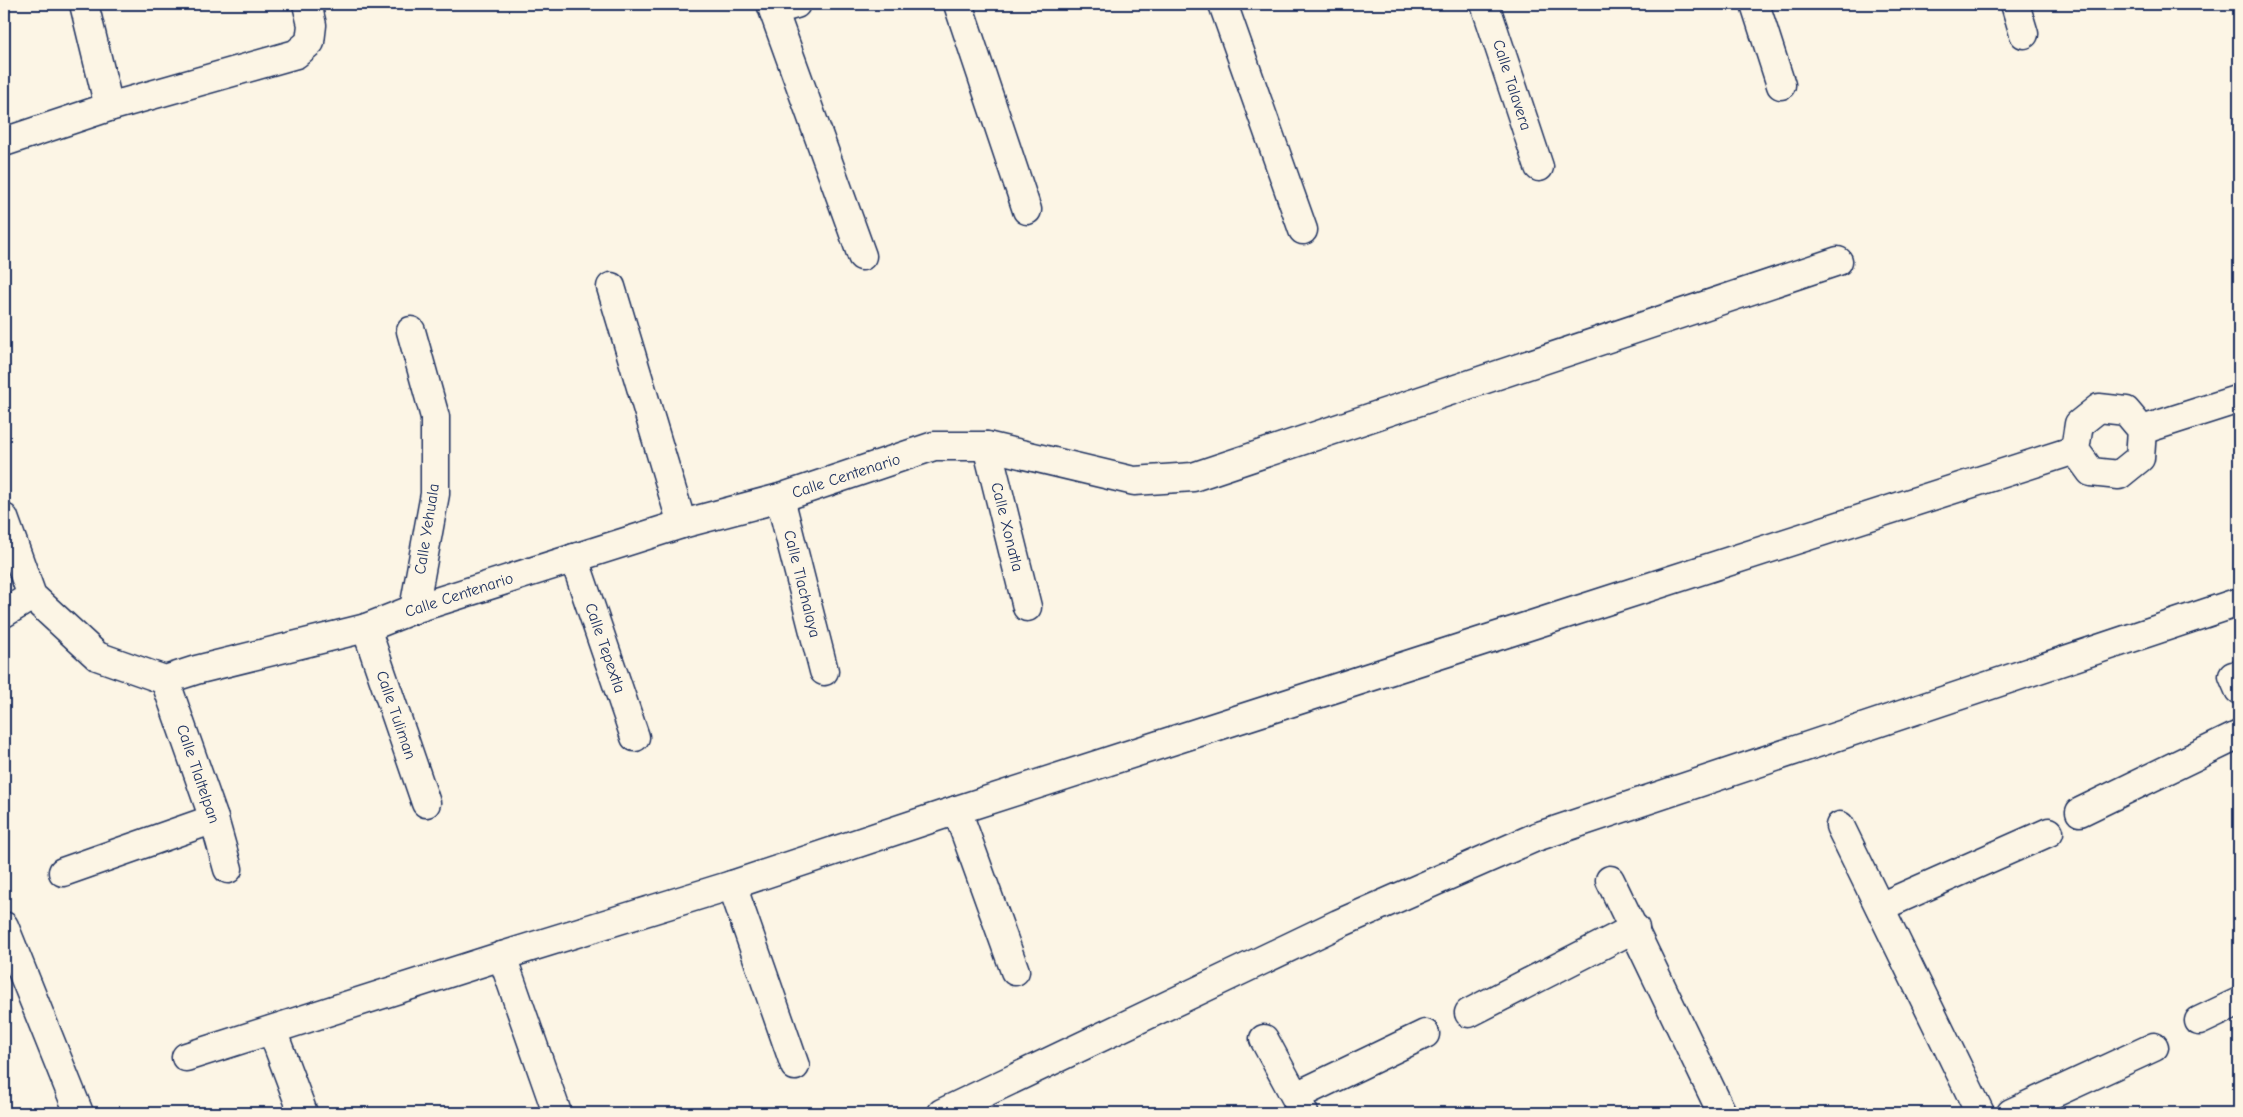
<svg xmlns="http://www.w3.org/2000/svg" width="2243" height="1117" font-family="'Comic Neue',sans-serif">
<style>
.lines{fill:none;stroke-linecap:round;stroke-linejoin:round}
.minor-casing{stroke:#1b2f5e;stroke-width:31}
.minor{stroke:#fcf5e5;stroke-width:28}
.labels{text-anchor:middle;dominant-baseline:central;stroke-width:5;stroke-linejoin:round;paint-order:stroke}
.street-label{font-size:16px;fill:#1b2f5e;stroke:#fcf5e5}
</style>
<rect width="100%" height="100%" fill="#fcf5e5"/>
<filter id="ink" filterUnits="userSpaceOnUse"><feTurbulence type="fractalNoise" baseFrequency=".02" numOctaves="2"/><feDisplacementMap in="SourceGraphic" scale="10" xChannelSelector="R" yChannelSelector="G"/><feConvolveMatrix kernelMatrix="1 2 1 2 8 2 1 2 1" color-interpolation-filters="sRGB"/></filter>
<g filter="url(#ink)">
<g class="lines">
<g class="minor-casing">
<g id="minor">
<path d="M 84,4 L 109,107"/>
<path d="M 771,4 L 862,256"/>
<path d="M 958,4 L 1027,210"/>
<path d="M 1223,4 L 1303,230"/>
<path d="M 1485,4 L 1539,167"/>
<path d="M 1755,4 L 1781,85"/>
<path d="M 2015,4 L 2024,34"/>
<path d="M 774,10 L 796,4"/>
<path d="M 4,142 L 109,107 L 296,54 L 310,42 L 312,25 L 307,4"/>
<path d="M 611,287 L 682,524"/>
<path d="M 411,331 L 435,417 L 435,494 L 414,609"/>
<path d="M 2099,408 L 2126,411 L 2142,430 L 2140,458 L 2119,475 L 2091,472 L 2075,450 L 2079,424 Z"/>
<path d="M 2142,430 L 2239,399"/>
<path d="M 987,446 L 1027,607"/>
<path d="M 780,498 L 824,671"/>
<path d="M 4,518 L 32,596 L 97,656 L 165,680 L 196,670 L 366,628 L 414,609 L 682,524 L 780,498 L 934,446 L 987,446 L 1134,481 L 1193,477 L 1838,261"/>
<path d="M 574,558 L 635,737"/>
<path d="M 4,613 L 32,596"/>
<path d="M 366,628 L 426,803"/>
<path d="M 2233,676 L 2239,690"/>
<path d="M 165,680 L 214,819 L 228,869"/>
<path d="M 957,810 L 1015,971"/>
<path d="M 2080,812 L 2239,735"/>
<path d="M 1840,826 L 1980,1113"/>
<path d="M 63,872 L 214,819"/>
<path d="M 1610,880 L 1722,1113"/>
<path d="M 732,885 L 795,1066"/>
<path d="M 1880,907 L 2049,832"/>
<path d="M 4,926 L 79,1113"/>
<path d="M 502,956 L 557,1113"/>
<path d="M 1469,1013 L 1635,928"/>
<path d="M 2199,1021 L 2239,1002"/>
<path d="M 272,1030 L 303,1113"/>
<path d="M 1264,1039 L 1304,1113"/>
<path d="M 186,1057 L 502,956 L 732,885 L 957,810 L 2075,450"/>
<path d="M 1296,1096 L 1425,1034"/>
<path d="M 942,1113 L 1338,924 L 1536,837 L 2239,602"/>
<path d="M 2011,1113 L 2154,1047"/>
</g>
</g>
<use href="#minor" class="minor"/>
</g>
</g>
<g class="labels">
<g class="street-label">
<text transform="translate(1512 85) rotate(72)">Calle Talavera</text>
<text transform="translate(846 476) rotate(-18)">Calle Centenario</text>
<text transform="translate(1007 527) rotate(76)">Calle Xonatla</text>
<text transform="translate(427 529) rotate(-81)">Calle Yehuala</text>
<text transform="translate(802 584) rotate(76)">Calle Tlachalaya</text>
<text transform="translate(459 595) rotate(-18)">Calle Centenario</text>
<text transform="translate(605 648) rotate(71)">Calle Tepextla</text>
<text transform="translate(396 715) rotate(71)">Calle Tuliman</text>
<text transform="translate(198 774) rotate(71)">Calle Tlaltelpan</text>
</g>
</g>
<rect width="2243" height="1117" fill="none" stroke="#fcf5e5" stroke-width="20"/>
<rect x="10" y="10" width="2223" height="1097" fill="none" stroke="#1b2f5e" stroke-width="2" filter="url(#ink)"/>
</svg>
